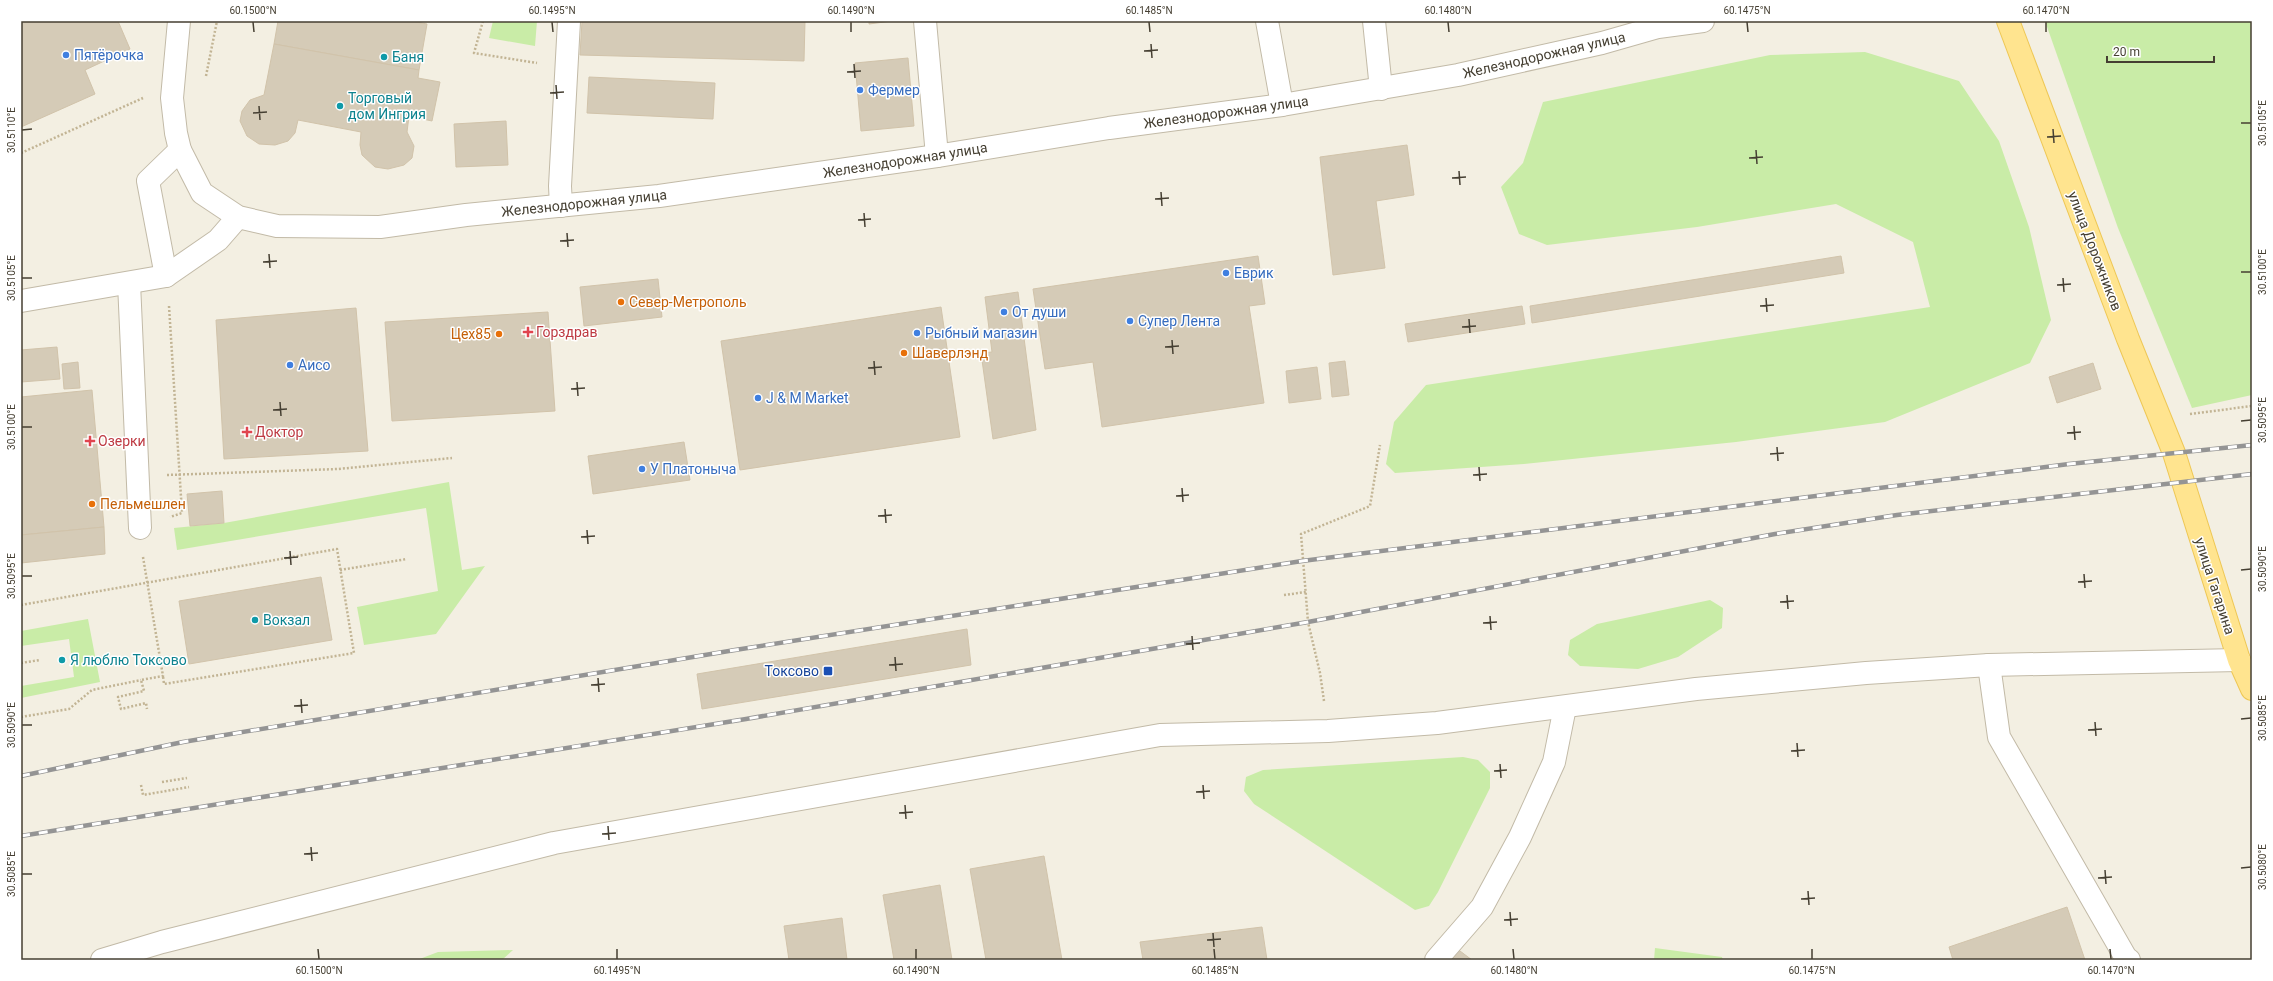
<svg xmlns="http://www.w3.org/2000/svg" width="2273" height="981" font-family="Roboto,sans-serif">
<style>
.green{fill:#c9eca7}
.building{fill:#d5cbb7;stroke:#d1c3aa}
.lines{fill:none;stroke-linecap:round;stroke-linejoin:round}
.minor-casing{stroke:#c2baa7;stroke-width:24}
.major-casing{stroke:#eec755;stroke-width:24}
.path{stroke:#c2b494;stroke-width:2.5;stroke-dasharray:2 2;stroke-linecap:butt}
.minor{stroke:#fff;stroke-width:22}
.major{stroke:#ffe48f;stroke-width:22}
.rail-casing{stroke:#949494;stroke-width:4.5}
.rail{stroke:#fff;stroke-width:3;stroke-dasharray:9;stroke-linecap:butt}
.ticks{fill:none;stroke:#453f32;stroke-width:1.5}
.shop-dot{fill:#3f7fe0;stroke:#fff;stroke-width:1.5}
.culture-dot{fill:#0f9aa8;stroke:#fff;stroke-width:1.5}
.food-dot{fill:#e8710a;stroke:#fff;stroke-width:1.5}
.health-dot{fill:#e0444e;stroke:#fff;stroke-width:1.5}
.transit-dot{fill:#1a4fb4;stroke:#fff;stroke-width:1.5}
.labels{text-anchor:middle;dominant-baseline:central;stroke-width:3;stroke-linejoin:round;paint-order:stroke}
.shop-label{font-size:14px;fill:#366cbe;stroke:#fff;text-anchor:start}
.street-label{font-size:14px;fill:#453f32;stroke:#fff}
.culture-label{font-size:14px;fill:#0d838f;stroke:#fff;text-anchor:start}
.food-label{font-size:14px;fill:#c56008;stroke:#fff;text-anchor:start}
.health-label{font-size:14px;fill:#be3a42;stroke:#fff;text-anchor:start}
.transit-label{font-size:14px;fill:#164399;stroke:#fff;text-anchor:end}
.neatline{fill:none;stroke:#453f32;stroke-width:1.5}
.ticks-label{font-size:10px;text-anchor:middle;fill:#453f32}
</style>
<rect width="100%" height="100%" fill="#f3efe2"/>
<g class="green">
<path d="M 493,21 L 537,21 L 535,46 L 489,38 Z"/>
<path d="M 2045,21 L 2252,21 L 2252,395 L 2192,408 L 2118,228 Z"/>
<path d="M 1865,52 L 1959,81 L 1999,141 L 2029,227 L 2051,320 L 2030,363 L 1885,422 L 1736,442 L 1524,464 L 1395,473 L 1386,464 L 1394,422 L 1426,385 L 1930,307 L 1913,242 L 1836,204 L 1697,227 L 1547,245 L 1519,234 L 1501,187 L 1523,163 L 1543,102 L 1770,55 Z"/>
<path d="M 449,482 L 462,570 L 485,566 L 436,634 L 364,645 L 357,607 L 438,591 L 426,508 L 177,550 L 174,528 L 224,523 Z"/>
<path d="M 1710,600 L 1723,608 L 1722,628 L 1678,657 L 1638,669 L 1580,666 L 1568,655 L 1570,640 L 1597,624 Z"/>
<path d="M 88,619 L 100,682 L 21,698 L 21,686 L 74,677 L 69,639 L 21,646 L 21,631 Z"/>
<path d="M 1463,757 L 1478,760 L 1490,772 L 1490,788 L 1438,892 L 1429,906 L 1415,910 L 1254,804 L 1244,791 L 1246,777 L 1263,770 Z"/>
<path d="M 1655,948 L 1722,957 L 1723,960 L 1654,960 Z"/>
<path d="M 513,950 L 502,960 L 417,960 L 438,952 Z"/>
</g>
<g class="building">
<path d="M 21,21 L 118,21 L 130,49 L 85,70 L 95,94 L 21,127 Z"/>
<path d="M 278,21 L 411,21 L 427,24 L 419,70 L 274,44 Z"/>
<path d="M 582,21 L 805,21 L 804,61 L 580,55 Z"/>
<path d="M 869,21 L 892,21 L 869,24 Z"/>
<path d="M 274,44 L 419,70 L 418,78 L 440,82 L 432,121 L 409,116 L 407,132 L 414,146 L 412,158 L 404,165 L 388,169 L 375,167 L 362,155 L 360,145 L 361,132 L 298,120 L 295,133 L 288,141 L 275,145 L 259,144 L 247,136 L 240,121 L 242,111 L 250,100 L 264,95 Z"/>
<path d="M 908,58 L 914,126 L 861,131 L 855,63 Z"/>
<path d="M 589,77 L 715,83 L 713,119 L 587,113 Z"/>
<path d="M 506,121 L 508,165 L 456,167 L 454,124 Z"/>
<path d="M 1407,145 L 1414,195 L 1376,201 L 1385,268 L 1333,275 L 1320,157 Z"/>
<path d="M 1258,256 L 1265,304 L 1249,306 L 1264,403 L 1102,427 L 1093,362 L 1045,369 L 1033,289 Z"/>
<path d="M 1841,256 L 1844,273 L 1532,323 L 1530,306 Z"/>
<path d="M 658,279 L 662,317 L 584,326 L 580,287 Z"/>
<path d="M 1018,292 L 1036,430 L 993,439 L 981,353 L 992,352 L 985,297 Z"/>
<path d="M 1522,306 L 1525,324 L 1408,342 L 1405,324 Z"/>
<path d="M 941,307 L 960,437 L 740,470 L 721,341 Z"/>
<path d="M 356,308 L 368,451 L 224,459 L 216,320 Z"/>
<path d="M 548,312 L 555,411 L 392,421 L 385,322 Z"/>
<path d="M 57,347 L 60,379 L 21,382 L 21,350 Z"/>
<path d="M 1345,361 L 1349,395 L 1332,397 L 1329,363 Z"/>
<path d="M 78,362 L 80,388 L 64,389 L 62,364 Z"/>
<path d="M 2093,363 L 2101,389 L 2057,403 L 2049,377 Z"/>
<path d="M 1317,367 L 1321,399 L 1289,403 L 1286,371 Z"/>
<path d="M 92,390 L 104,527 L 21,535 L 21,397 Z"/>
<path d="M 684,442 L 690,480 L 593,494 L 588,456 Z"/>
<path d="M 222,491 L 224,523 L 190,526 L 187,494 Z"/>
<path d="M 104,527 L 105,554 L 21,563 L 21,535 Z"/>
<path d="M 321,577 L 332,640 L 189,664 L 179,601 Z"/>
<path d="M 967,629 L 971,665 L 702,709 L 697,674 Z"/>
<path d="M 1044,856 L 1062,960 L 986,960 L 970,869 Z"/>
<path d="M 940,885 L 952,960 L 894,960 L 883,895 Z"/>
<path d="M 2067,907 L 2085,960 L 1953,960 L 1949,947 Z"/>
<path d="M 842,918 L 847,960 L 789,960 L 784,926 Z"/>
<path d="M 1262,927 L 1267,960 L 1143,960 L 1140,942 Z"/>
<path d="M 1456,948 L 1472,960 L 1447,960 Z"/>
</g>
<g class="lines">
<g class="minor-casing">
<g id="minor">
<path d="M 179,21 L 172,98 L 176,133 L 180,150 L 202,193 L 238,217 L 277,226 L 380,227 L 466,215 L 659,196 L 937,156 L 1109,128 L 1282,105 L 1458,75 L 1602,43 L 1658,27 L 1703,21"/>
<path d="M 925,21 L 937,156"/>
<path d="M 1267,21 L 1282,105"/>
<path d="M 1374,21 L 1381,89"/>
<path d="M 561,206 L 560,186 L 569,21"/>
<path d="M 166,276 L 148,181 L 180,150"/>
<path d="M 129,283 L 140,528"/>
<path d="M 21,301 L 166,276 L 218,240 L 238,217"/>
<path d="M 1989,665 L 1999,737 L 2126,958 L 2129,960"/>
<path d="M 102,960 L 162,942 L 554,843 L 1160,735 L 1328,731 L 1437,723 L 1696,689 L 1866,673 L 1989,665 L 2239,660"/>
<path d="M 1436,960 L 1482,907 L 1520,837 L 1554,762 L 1565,707"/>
</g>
</g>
<g class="major-casing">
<path id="major" d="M 2008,21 L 2128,339 L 2174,453 L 2239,660 L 2252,689"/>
</g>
<g class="path">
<path d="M 483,21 L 474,53 L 537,63"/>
<path d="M 206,76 L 217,21"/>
<path d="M 21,153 L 143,98"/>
<path d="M 169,306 L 182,513 L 170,517"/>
<path d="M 2190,414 L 2252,406"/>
<path d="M 167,475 L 338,469 L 452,458"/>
<path d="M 143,557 L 163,676 L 141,680 L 144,691 L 118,697 L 121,709 L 146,703 L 147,709"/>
<path d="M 340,570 L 407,559"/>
<path d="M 1284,595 L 1306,592"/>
<path d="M 21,605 L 337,549 L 354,653 L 164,684 L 163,676"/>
<path d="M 21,663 L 40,660"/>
<path d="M 1324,701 L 1320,673 L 1308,622 L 1301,534 L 1370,506 L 1380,445"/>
<path d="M 21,717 L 69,709 L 92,690 L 141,680"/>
<path d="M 162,782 L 187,778"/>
<path d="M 141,785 L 143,795 L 189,787"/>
</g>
<use href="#minor" class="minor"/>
<use href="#major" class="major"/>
<g class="rail-casing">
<g id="rail">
<path d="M 21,776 L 183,742 L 735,650 L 1302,561 L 2069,464 L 2252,445"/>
<path d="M 21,836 L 746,719 L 1308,622 L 1775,534 L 1897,515 L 2252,474"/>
</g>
</g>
<use href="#rail" class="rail"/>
</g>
<path class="ticks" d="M 253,22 L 254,32M 552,22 L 553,32M 851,22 L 851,32M 1149,22 L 1150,32M 1448,22 L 1449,32M 1747,22 L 1748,32M 2046,22 L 2046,32M 1151,44 L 1152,58M 1144,51 L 1158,50M 854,64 L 855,78M 847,72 L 861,71M 556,85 L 557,99M 550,93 L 564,92M 259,106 L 260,120M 253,113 L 267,112M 2241,123 L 2251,123M 2053,129 L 2054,143M 22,130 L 32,129M 2047,137 L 2061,136M 1756,150 L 1757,164M 1749,158 L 1763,157M 1459,171 L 1460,185M 1452,178 L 1466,177M 1161,192 L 1162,206M 1155,199 L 1169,198M 864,213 L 865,227M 858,220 L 871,219M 567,233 L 568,247M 560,241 L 574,240M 269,254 L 270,268M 263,262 L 277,261M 2241,272 L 2251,272M 22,278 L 32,278M 2063,278 L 2064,292M 2057,285 L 2071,284M 1766,298 L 1767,312M 1760,306 L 1774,305M 1469,319 L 1470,333M 1462,327 L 1476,326M 1172,340 L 1173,354M 1165,347 L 1179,346M 874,361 L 875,375M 868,368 L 882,367M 577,382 L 578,396M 571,389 L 585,388M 280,402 L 281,416M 273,410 L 287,409M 2241,421 L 2251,420M 2074,426 L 2075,440M 22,427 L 32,427M 2067,433 L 2081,432M 1777,447 L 1778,461M 1770,454 L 1784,453M 1479,467 L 1480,481M 1473,475 L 1487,474M 1182,488 L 1183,502M 1176,496 L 1189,495M 885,509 L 886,523M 878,516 L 892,515M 587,530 L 588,544M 581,537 L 595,536M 290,551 L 291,565M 284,558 L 298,557M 2241,570 L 2251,569M 2084,574 L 2085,588M 22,576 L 32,576M 2078,582 L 2092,581M 1787,595 L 1788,609M 1780,602 L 1794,601M 1490,616 L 1491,630M 1483,623 L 1497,622M 1192,636 L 1193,650M 1186,644 L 1200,643M 895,657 L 896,671M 889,665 L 903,664M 598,678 L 599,692M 591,685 L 605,684M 301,699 L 302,713M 294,706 L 308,705M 2241,719 L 2251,718M 2095,722 L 2096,736M 22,725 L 32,725M 2088,730 L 2102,729M 1797,743 L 1798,757M 1791,751 L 1805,750M 1500,764 L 1501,778M 1494,771 L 1507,770M 1203,785 L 1204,799M 1196,792 L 1210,791M 905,805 L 906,819M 899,813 L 913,812M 608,826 L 609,840M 602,834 L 616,833M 311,847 L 312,861M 304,854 L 318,853M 2241,868 L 2251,867M 2105,870 L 2106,884M 22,874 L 32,874M 2098,878 L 2112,877M 1808,891 L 1809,905M 1801,899 L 1815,898M 1510,912 L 1511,926M 1504,920 L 1518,919M 1213,933 L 1214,947M 1207,940 L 1221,939M 318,949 L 319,959M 617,949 L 617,959M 916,949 L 916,959M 1214,949 L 1215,959M 1513,949 L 1514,959M 1812,949 L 1812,959M 2110,949 L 2111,959"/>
<g class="shop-dot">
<circle cx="66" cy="55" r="4"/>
<circle cx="860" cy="90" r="4"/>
<circle cx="1226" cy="273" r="4"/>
<circle cx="1004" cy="312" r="4"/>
<circle cx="1130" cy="321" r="4"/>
<circle cx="917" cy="333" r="4"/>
<circle cx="290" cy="365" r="4"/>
<circle cx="758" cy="398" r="4"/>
<circle cx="642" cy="469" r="4"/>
</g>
<g class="culture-dot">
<circle cx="384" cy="57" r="4"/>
<circle cx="340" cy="106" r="4"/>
<circle cx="255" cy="620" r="4"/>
<circle cx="62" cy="660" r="4"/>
</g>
<g class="food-dot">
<circle cx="621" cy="302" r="4"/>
<circle cx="499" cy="334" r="4"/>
<circle cx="904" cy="353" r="4"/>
<circle cx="92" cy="504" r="4"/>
</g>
<g class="health-dot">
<path d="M526 326h4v4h4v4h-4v4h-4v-4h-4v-4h4z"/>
<path d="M245 426h4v4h4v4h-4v4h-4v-4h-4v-4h4z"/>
<path d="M88 435h4v4h4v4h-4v4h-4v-4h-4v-4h4z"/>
</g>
<rect class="transit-dot" x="823" y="666" width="10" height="10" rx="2"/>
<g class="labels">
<g class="shop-label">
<text x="74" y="55">Пятёрочка</text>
<text x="868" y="90">Фермер</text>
<text x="1234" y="273">Еврик</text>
<text x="1012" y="312">От души</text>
<text x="1138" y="321">Супер Лента</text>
<text x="925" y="333">Рыбный магазин</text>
<text x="298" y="365">Аисо</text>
<text x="766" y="398">J &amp; M Market</text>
<text x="650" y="469">У Платоныча</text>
</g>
<g class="street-label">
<text transform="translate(1544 55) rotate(-13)">Железнодорожная улица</text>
<text transform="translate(1226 112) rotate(-8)">Железнодорожная улица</text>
<text transform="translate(905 160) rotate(-9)">Железнодорожная улица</text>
<text transform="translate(584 203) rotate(-6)">Железнодорожная улица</text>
<text transform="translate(2095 251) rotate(69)">улица Дорожников</text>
<text transform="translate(2215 586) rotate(72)">улица Гагарина</text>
</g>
<g class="culture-label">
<text x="392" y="57">Баня</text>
<text x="348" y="98">Торговый<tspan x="348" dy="16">дом Ингрия</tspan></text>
<text x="263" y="620">Вокзал</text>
<text x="70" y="660">Я люблю Токсово</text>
</g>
<g class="food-label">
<text x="629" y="302">Север-Метрополь</text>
<text x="491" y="334" text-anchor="end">Цех85</text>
<text x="912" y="353">Шаверлэнд</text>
<text x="100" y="504">Пельмешлен</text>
</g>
<g class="health-label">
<text x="536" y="332">Горздрав</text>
<text x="255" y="432">Доктор</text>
<text x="98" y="441">Озерки</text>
</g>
<g class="transit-label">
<text x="819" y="671">Токсово</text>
</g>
</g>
<rect width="2273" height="981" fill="none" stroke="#ffffff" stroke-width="44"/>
<path d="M2107 56v6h107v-6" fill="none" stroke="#453f32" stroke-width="2"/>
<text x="2113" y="56" font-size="12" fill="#453f32" stroke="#ffffff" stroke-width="3" paint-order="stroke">20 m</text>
<rect x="22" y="22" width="2229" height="937" class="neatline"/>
<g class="ticks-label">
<text x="253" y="14">60.1500°N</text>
<text x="552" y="14">60.1495°N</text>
<text x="851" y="14">60.1490°N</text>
<text x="1149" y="14">60.1485°N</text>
<text x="1448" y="14">60.1480°N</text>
<text x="1747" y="14">60.1475°N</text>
<text x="2046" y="14">60.1470°N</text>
<text transform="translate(2262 123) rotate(-90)" y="4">30.5105°E</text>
<text transform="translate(11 130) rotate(-90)" y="4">30.5110°E</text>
<text transform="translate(2262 272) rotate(-90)" y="4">30.5100°E</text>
<text transform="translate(11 278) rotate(-90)" y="4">30.5105°E</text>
<text transform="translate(2262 420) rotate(-90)" y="4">30.5095°E</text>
<text transform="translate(11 427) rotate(-90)" y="4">30.5100°E</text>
<text transform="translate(2262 569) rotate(-90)" y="4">30.5090°E</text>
<text transform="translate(11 576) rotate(-90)" y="4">30.5095°E</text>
<text transform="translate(2262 718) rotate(-90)" y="4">30.5085°E</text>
<text transform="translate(11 725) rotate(-90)" y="4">30.5090°E</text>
<text transform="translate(2262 867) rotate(-90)" y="4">30.5080°E</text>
<text transform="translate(11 874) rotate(-90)" y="4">30.5085°E</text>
<text x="319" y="974">60.1500°N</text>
<text x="617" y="974">60.1495°N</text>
<text x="916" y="974">60.1490°N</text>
<text x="1215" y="974">60.1485°N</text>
<text x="1514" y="974">60.1480°N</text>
<text x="1812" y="974">60.1475°N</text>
<text x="2111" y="974">60.1470°N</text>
</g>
</svg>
